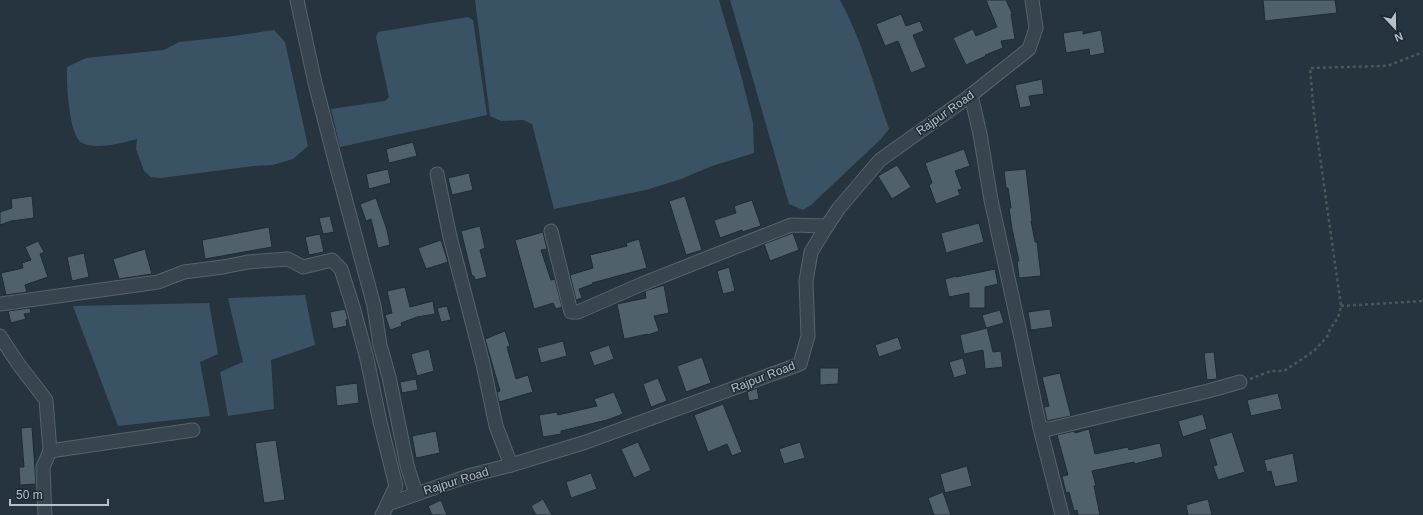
<svg xmlns="http://www.w3.org/2000/svg" width="1423" height="515" font-family="Arial,sans-serif">
<style>
.water{fill:#3a5364}
.building{fill:#50616b;stroke:#202c35}
.lines{fill:none;stroke-linecap:round;stroke-linejoin:round}
.street-casing{stroke:#57636c;stroke-width:15}
.path{stroke:#455b5a;stroke-width:2.5;stroke-dasharray:3 3;stroke-linecap:butt}
.street{stroke:#39454e;stroke-width:13}
.labels{text-anchor:middle;dominant-baseline:central;stroke-width:3;stroke-linejoin:round;paint-order:stroke}
.street-label{font-size:12px;fill:#b5c0c9;stroke:#1e2a33}
</style>
<rect width="100%" height="100%" fill="#25343e"/>
<g class="water">
<path d="M 475,0 L 719,0 L 741,75 L 753,123 L 754,153 L 712,166 L 681,179 L 646,190 L 554,209 L 532,124 L 523,120 L 501,121 L 490,116 Z"/>
<path d="M 730,0 L 840,0 C 862,40 874,86 889,129 L 881,139 L 811,205 L 803,210 L 789,204 Z"/>
<path d="M 468,17 L 473,20 L 487,115 L 340,147 L 331,109 L 385,101 L 389,97 L 376,37 L 378,32 Z"/>
<path d="M 274,30 L 285,42 L 308,146 L 293,159 L 273,165 L 253,166 L 161,178 L 151,177 L 144,171 L 136,149 L 137,139 C 122,143 96,150 82,143 C 69,137 66,81 67,67 L 86,58 L 164,50 L 179,42 L 226,37 Z"/>
<path d="M 305,295 L 315,345 L 271,360 L 274,409 L 228,416 L 220,372 L 243,362 L 228,298 Z"/>
<path d="M 209,303 L 218,354 L 200,362 L 210,416 L 118,426 L 73,306 Z"/>
</g>
<g class="building">
<path d="M 986,0 L 1006,0 L 1012,13 L 1011,14 L 1015,39 L 1001,41 L 1003,48 L 985,55 L 986,56 L 966,65 L 953,38 L 973,29 L 976,36 L 997,27 Z"/>
<path d="M 1263,0 L 1335,0 L 1337,13 L 1265,21 Z"/>
<path d="M 901,14 L 906,26 L 920,21 L 924,31 L 913,35 L 926,67 L 911,73 L 898,41 L 885,46 L 876,24 Z"/>
<path d="M 1083,30 L 1083,34 L 1101,30 L 1105,53 L 1090,56 L 1089,49 L 1066,53 L 1063,33 Z"/>
<path d="M 1042,79 L 1044,94 L 1029,96 L 1031,106 L 1020,108 L 1015,85 Z"/>
<path d="M 413,142 L 417,156 L 389,163 L 386,149 Z"/>
<path d="M 964,149 L 970,166 L 955,171 L 962,189 L 958,190 L 960,195 L 936,204 L 929,185 L 932,183 L 925,163 Z"/>
<path d="M 897,165 L 911,187 L 892,199 L 878,176 Z"/>
<path d="M 388,169 L 391,183 L 369,189 L 366,174 Z"/>
<path d="M 1026,169 L 1032,221 L 1031,221 L 1035,242 L 1037,242 L 1041,276 L 1019,278 L 1017,261 L 1019,261 L 1012,229 L 1009,208 L 1011,208 L 1008,188 L 1006,188 L 1004,171 Z"/>
<path d="M 469,173 L 473,190 L 452,195 L 448,178 Z"/>
<path d="M 32,196 L 34,218 L 11,221 L 0,225 L 0,212 L 12,208 L 11,199 Z"/>
<path d="M 685,196 L 702,250 L 686,255 L 669,201 Z"/>
<path d="M 376,198 L 387,230 L 390,245 L 378,248 L 371,219 L 366,221 L 360,204 Z"/>
<path d="M 752,200 L 761,226 L 742,232 L 742,230 L 720,238 L 714,220 L 736,213 L 734,206 Z"/>
<path d="M 330,216 L 334,232 L 323,234 L 319,218 Z"/>
<path d="M 979,223 L 984,242 L 946,253 L 941,233 Z"/>
<path d="M 480,226 L 485,248 L 480,250 L 487,277 L 475,280 L 474,276 L 472,276 L 461,231 Z"/>
<path d="M 269,227 L 272,247 L 205,259 L 202,240 Z"/>
<path d="M 543,232 L 547,249 L 541,250 L 551,280 L 555,279 L 562,307 L 556,309 L 553,303 L 534,309 L 515,240 Z"/>
<path d="M 793,233 L 799,250 L 770,261 L 764,244 Z"/>
<path d="M 320,234 L 324,252 L 309,255 L 305,237 Z"/>
<path d="M 639,239 L 647,268 L 592,283 L 593,284 L 579,289 L 582,298 L 576,300 L 570,275 L 593,268 L 590,255 L 627,246 L 626,243 Z"/>
<path d="M 441,240 L 448,262 L 426,269 L 418,248 Z"/>
<path d="M 38,241 L 44,252 L 40,254 L 48,277 L 25,285 L 27,292 L 6,295 L 1,273 L 23,268 L 22,263 L 31,260 L 25,247 Z"/>
<path d="M 145,249 L 152,274 L 119,279 L 113,259 Z"/>
<path d="M 84,253 L 89,277 L 72,281 L 67,257 Z"/>
<path d="M 729,267 L 735,291 L 723,294 L 717,271 Z"/>
<path d="M 995,269 L 998,284 L 985,287 L 985,308 L 969,308 L 969,293 L 949,297 L 945,279 L 956,276 L 956,277 Z"/>
<path d="M 664,285 L 669,313 L 654,316 L 659,331 L 648,335 L 648,334 L 624,339 L 617,304 L 646,298 L 645,291 Z"/>
<path d="M 405,287 L 410,307 L 433,301 L 435,314 L 417,317 L 401,323 L 402,326 L 390,330 L 385,315 L 392,313 L 387,291 Z"/>
<path d="M 447,306 L 451,320 L 441,322 L 437,308 Z"/>
<path d="M 30,308 L 31,313 L 24,314 L 26,319 L 11,323 L 8,311 Z"/>
<path d="M 345,309 L 348,320 L 346,320 L 347,326 L 333,329 L 330,312 Z"/>
<path d="M 1050,309 L 1053,327 L 1031,330 L 1028,312 Z"/>
<path d="M 1000,310 L 1004,323 L 986,328 L 982,315 Z"/>
<path d="M 987,328 L 993,352 L 1001,351 L 1003,367 L 985,369 L 983,350 L 964,354 L 960,335 Z"/>
<path d="M 505,331 L 510,346 L 507,347 L 516,379 L 528,375 L 533,392 L 499,402 L 497,392 L 500,391 L 485,339 Z"/>
<path d="M 898,337 L 902,349 L 879,357 L 875,345 Z"/>
<path d="M 563,341 L 567,356 L 541,363 L 537,348 Z"/>
<path d="M 609,345 L 614,359 L 594,366 L 589,352 Z"/>
<path d="M 429,349 L 434,371 L 417,376 L 411,354 Z"/>
<path d="M 1214,352 L 1217,379 L 1207,380 L 1204,353 Z"/>
<path d="M 702,357 L 711,383 L 686,392 L 677,366 Z"/>
<path d="M 963,358 L 967,374 L 954,378 L 949,362 Z"/>
<path d="M 820,368 L 839,368 L 838,384 L 820,385 Z"/>
<path d="M 1060,373 L 1071,416 L 1047,421 L 1044,407 L 1049,406 L 1042,377 Z"/>
<path d="M 658,378 L 667,401 L 651,407 L 643,384 Z"/>
<path d="M 416,379 L 418,390 L 402,393 L 400,382 Z"/>
<path d="M 357,383 L 359,403 L 337,406 L 335,386 Z"/>
<path d="M 757,388 L 759,399 L 749,401 L 747,392 Z"/>
<path d="M 614,392 L 623,414 L 607,420 L 561,431 L 561,434 L 543,437 L 539,415 L 557,412 L 558,415 L 597,406 L 594,399 Z"/>
<path d="M 1278,393 L 1282,409 L 1251,416 L 1247,400 Z"/>
<path d="M 723,404 L 742,452 L 732,456 L 727,444 L 708,452 L 694,415 Z"/>
<path d="M 1203,414 L 1207,429 L 1183,437 L 1178,421 Z"/>
<path d="M 32,427 L 36,484 L 20,485 L 19,467 L 24,467 L 21,428 Z"/>
<path d="M 1089,429 L 1095,454 L 1128,447 L 1129,450 L 1160,443 L 1163,457 L 1134,464 L 1134,462 L 1092,471 L 1096,486 L 1094,486 L 1100,515 L 1078,515 L 1077,510 L 1074,511 L 1069,492 L 1066,493 L 1062,476 L 1068,475 L 1057,435 L 1074,431 L 1075,433 Z"/>
<path d="M 436,431 L 440,453 L 416,458 L 412,436 Z"/>
<path d="M 1232,432 L 1245,472 L 1218,480 L 1213,466 L 1217,465 L 1209,439 Z"/>
<path d="M 276,440 L 285,500 L 264,503 L 255,443 Z"/>
<path d="M 638,442 L 651,470 L 634,478 L 621,449 Z"/>
<path d="M 800,442 L 805,458 L 784,464 L 779,449 Z"/>
<path d="M 1293,453 L 1298,482 L 1275,487 L 1271,471 L 1267,472 L 1264,460 Z"/>
<path d="M 967,466 L 972,486 L 945,493 L 940,474 Z"/>
<path d="M 591,473 L 597,489 L 571,498 L 566,482 Z"/>
<path d="M 943,492 L 951,515 L 934,515 L 928,498 Z"/>
<path d="M 543,499 L 552,515 L 536,515 L 531,506 Z"/>
<path d="M 1208,499 L 1212,515 L 1188,515 L 1186,505 Z"/>
<path d="M 441,500 L 447,515 L 432,515 L 428,506 Z"/>
</g>
<g class="lines">
<g class="street-casing">
<g id="street">
<path d="M 297,0 L 315,83 L 337,168 L 374,306 L 380,345 L 389,377 L 407,465 L 416,494"/>
<path d="M 971,95 L 980,134 L 991,200 L 1014,305 L 1040,428 L 1062,515"/>
<path d="M 437,174 L 450,237 L 483,364 L 496,426 L 511,465"/>
<path d="M 551,231 L 571,312 L 578,312 L 642,284 L 791,225 L 827,226"/>
<path d="M 0,304 L 158,282 L 184,272 L 223,267 L 248,262 L 288,259 L 303,267 L 332,260 L 341,269 L 353,307 L 367,359 L 380,422 L 396,486 L 386,507"/>
<path d="M 0,336 L 19,365 L 46,400 L 50,451 L 43,467 L 45,515"/>
<path d="M 1040,428 L 1049,429 L 1208,391 L 1240,382"/>
<path d="M 50,451 L 193,430"/>
<path d="M 382,515 L 388,504 L 468,476 L 511,465 L 586,442 L 800,364 L 808,336 L 806,281 L 811,252 L 827,226 L 839,208 L 880,160 L 971,95 L 1029,49 L 1036,28 L 1032,0"/>
</g>
</g>
<g class="path">
<path d="M 1341,306 L 1423,301"/>
<path d="M 1250,379 L 1271,371 L 1284,371 L 1314,351 L 1327,337 L 1330,329 L 1338,318 L 1341,306 L 1314,114 L 1310,68 L 1383,66 L 1390,65 L 1423,52"/>
</g>
<use href="#street" class="street"/>
</g>
<g class="labels">
<g class="street-label">
<text transform="translate(945 113) rotate(-35)">Rajpur Road</text>
<text transform="translate(763 377) rotate(-21)">Rajpur Road</text>
<text transform="translate(456 481) rotate(-17)">Rajpur Road</text>
</g>
</g>
<g transform="translate(1395 28) rotate(158)" stroke="#1e2a33" stroke-width="3" paint-order="stroke">
<path d="M0-3L7 15L0 10L-7 15Z" fill="#b5c0c9"/>
<text y="-6" font-size="11" font-weight="bold" text-anchor="middle" fill="#b5c0c9">N</text>
</g>
<path d="M10 499v6h98v-6" fill="none" stroke="#b5c0c9" stroke-width="2"/>
<text x="16" y="499" font-size="12" fill="#b5c0c9" stroke="#1e2a33" stroke-width="3" paint-order="stroke">50 m</text>
</svg>
